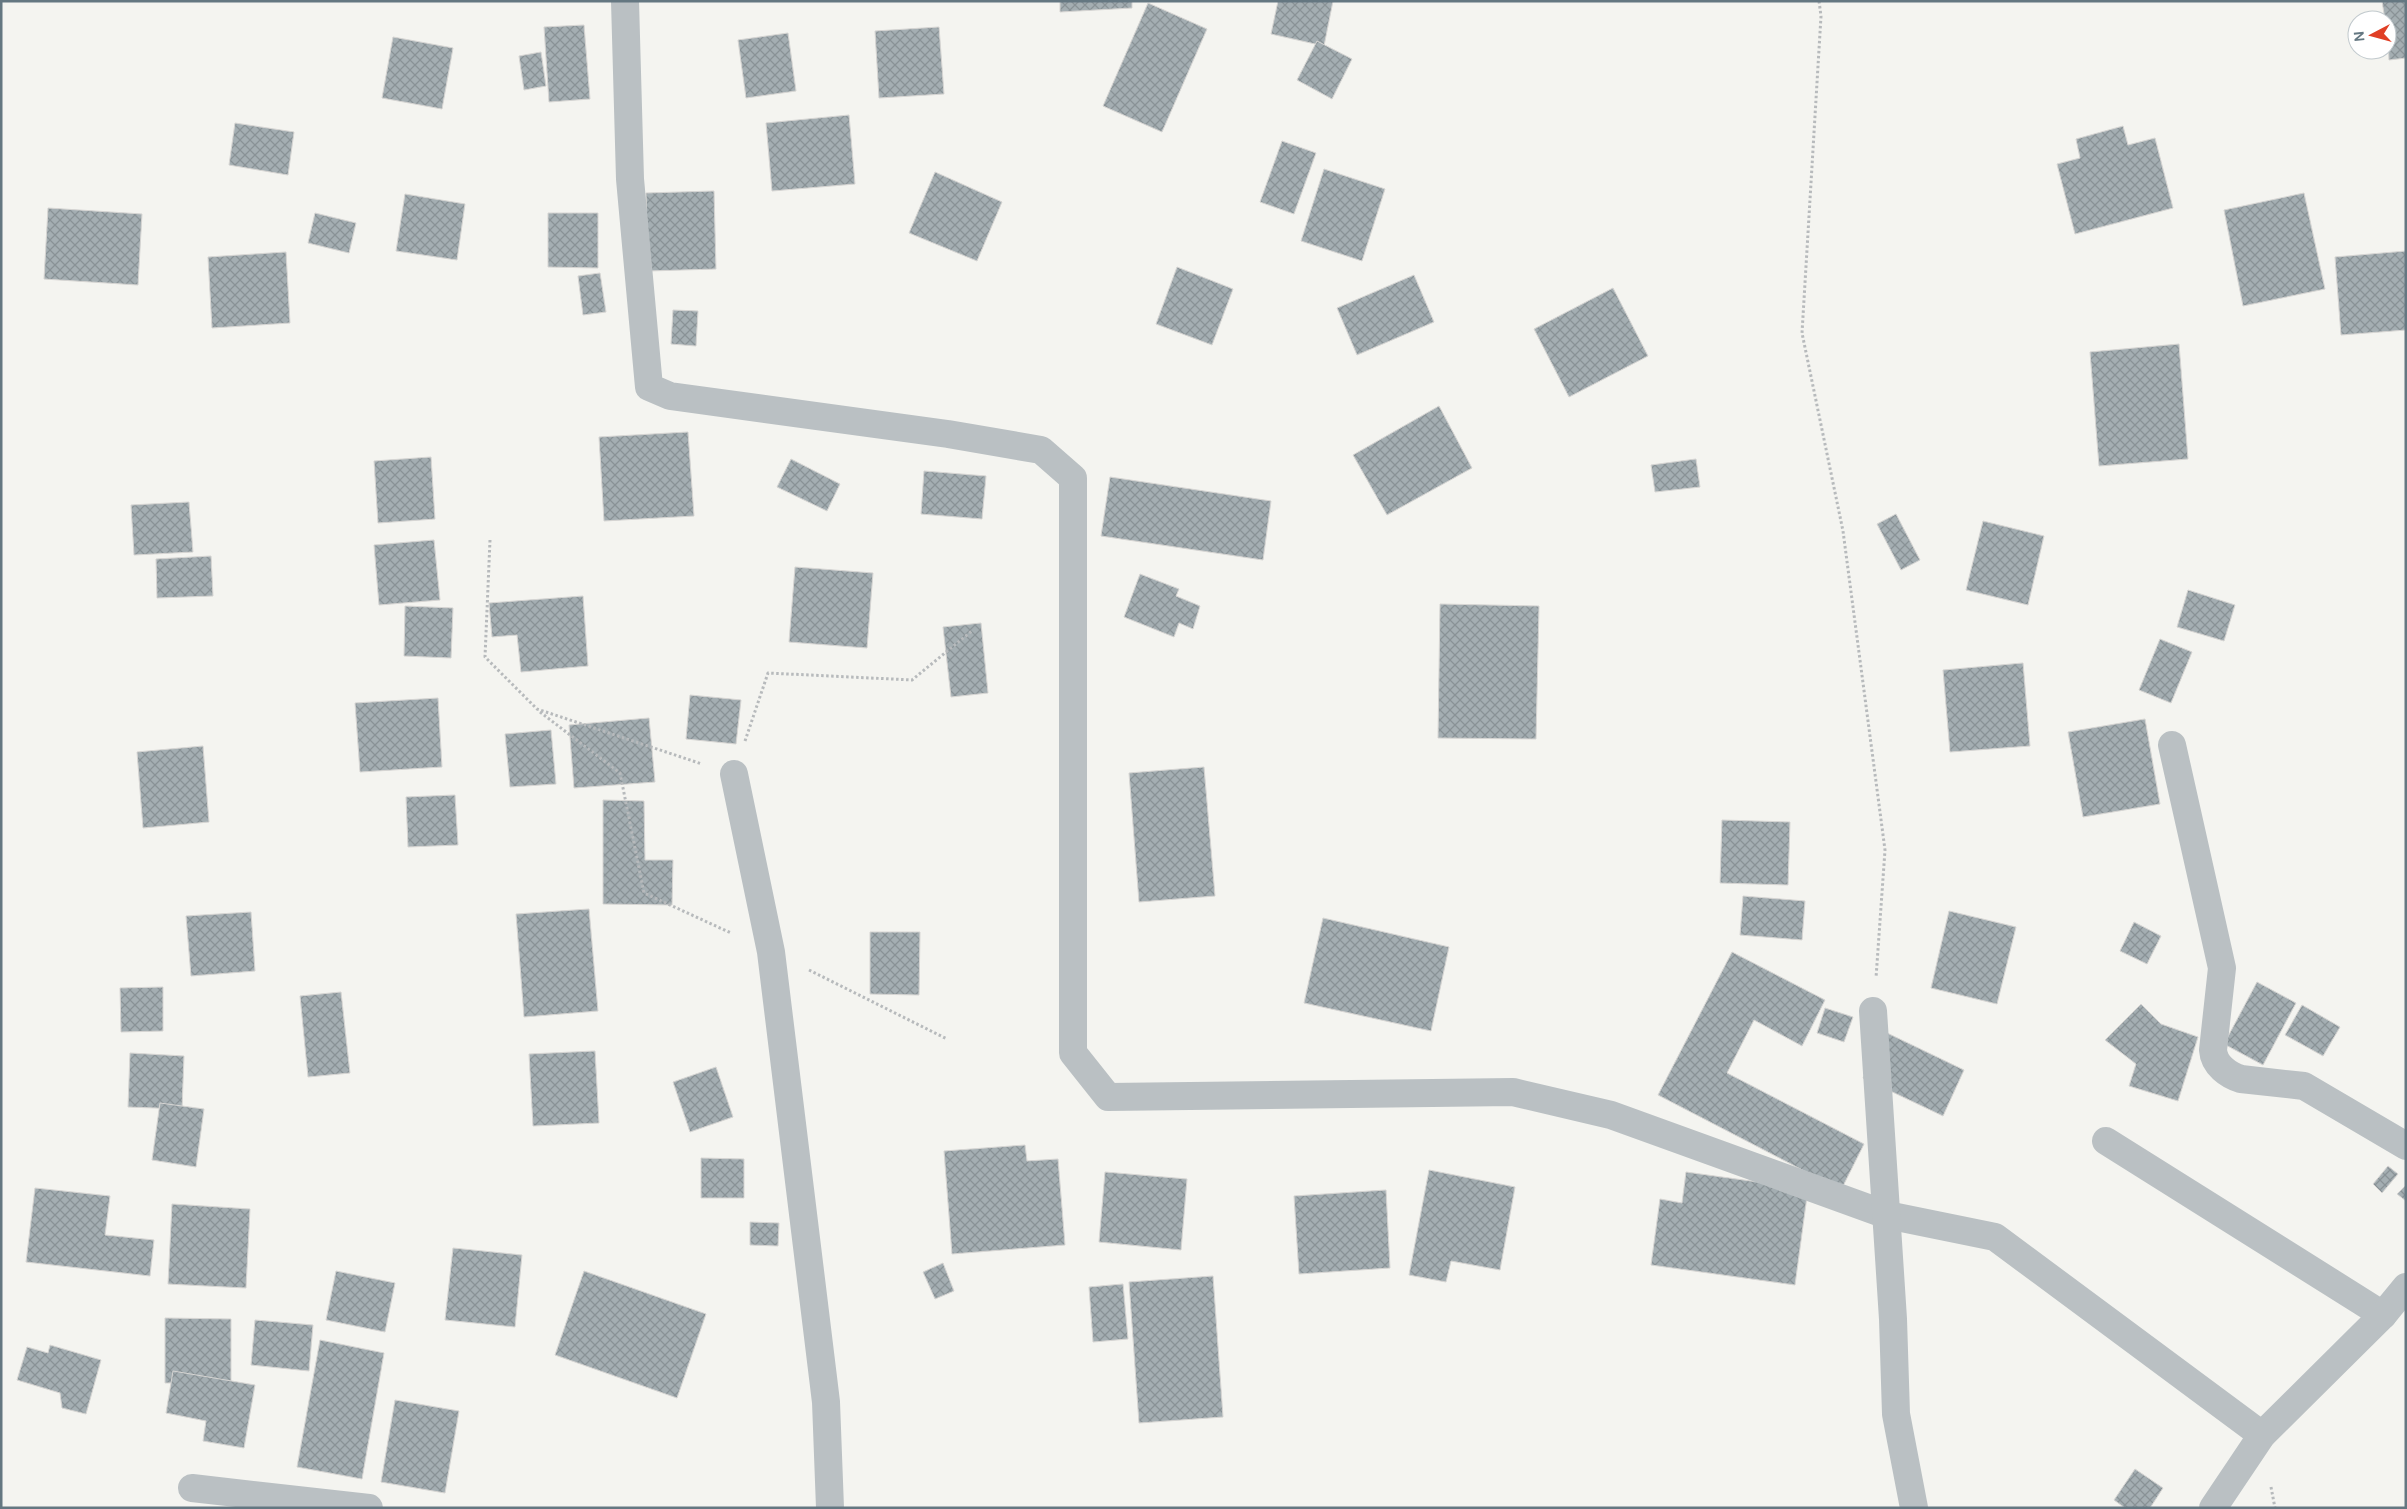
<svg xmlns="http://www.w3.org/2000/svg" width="2407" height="1509" font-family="'DM Sans',sans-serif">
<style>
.building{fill:url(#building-cross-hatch);stroke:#d6d5d3}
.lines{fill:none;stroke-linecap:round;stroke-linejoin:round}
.path{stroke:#b7babc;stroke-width:3;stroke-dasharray:2.5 2.5;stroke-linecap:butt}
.minor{stroke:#bac0c3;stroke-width:28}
</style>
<defs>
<pattern id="building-cross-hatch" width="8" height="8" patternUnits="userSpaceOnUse" patternTransform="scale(1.25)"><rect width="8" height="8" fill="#a4aeb2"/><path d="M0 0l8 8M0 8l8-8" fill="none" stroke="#899296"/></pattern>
</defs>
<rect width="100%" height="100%" fill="#f4f4f0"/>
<g class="building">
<path d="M 1060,1 L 1132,1 L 1132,8 L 1060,12 Z"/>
<path d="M 1278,1 L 1333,1 L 1324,46 L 1271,34 Z"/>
<path d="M 2382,1 L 2406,1 L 2406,58 L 2389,60 L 2387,20 L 2385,20 Z"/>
<path d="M 1148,3 L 1207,29 L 1162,132 L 1103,106 Z"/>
<path d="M 584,25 L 590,99 L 549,102 L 544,27 Z"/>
<path d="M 939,27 L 944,94 L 879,98 L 875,31 Z"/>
<path d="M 788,33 L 796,91 L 746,98 L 738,40 Z"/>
<path d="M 393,37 L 453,48 L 442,109 L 382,98 Z"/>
<path d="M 1317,41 L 1352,59 L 1332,99 L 1297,80 Z"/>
<path d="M 541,52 L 546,86 L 524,90 L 519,56 Z"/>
<path d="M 849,115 L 855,184 L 772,191 L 766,123 Z"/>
<path d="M 235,123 L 294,132 L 288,175 L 229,165 Z"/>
<path d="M 2123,126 L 2128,145 L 2155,138 L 2173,208 L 2075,234 L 2057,164 L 2080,158 L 2076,139 Z"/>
<path d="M 1282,141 L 1316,153 L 1294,214 L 1260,202 Z"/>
<path d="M 1324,169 L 1385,189 L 1362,261 L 1301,241 Z"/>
<path d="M 935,172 L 1002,202 L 977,261 L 909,233 Z"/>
<path d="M 714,191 L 716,269 L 648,271 L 646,193 Z"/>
<path d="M 2304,193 L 2325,289 L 2243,306 L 2224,210 Z"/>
<path d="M 405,194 L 465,204 L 457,260 L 396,251 Z"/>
<path d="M 48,208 L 142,214 L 138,285 L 44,279 Z"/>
<path d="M 315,213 L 356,223 L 349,253 L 308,243 Z"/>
<path d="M 548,213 L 598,213 L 598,268 L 548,267 Z"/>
<path d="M 2406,251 L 2406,330 L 2341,335 L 2335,257 Z"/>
<path d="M 286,252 L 290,323 L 212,328 L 208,257 Z"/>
<path d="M 1177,267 L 1233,289 L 1212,345 L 1156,324 Z"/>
<path d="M 600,273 L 606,312 L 583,315 L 578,276 Z"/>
<path d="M 1414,275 L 1434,322 L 1357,355 L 1337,308 Z"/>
<path d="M 1613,288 L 1648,356 L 1569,397 L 1534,329 Z"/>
<path d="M 673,310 L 698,311 L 696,346 L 671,344 Z"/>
<path d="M 2179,344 L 2188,459 L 2099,466 L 2090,352 Z"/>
<path d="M 1439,406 L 1472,468 L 1387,515 L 1353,455 Z"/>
<path d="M 688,432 L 694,516 L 604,521 L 599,437 Z"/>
<path d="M 431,457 L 435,519 L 378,523 L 374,461 Z"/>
<path d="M 791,459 L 840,484 L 827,511 L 777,487 Z"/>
<path d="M 1696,459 L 1700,487 L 1655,492 L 1651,465 Z"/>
<path d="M 924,471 L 986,476 L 982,519 L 921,514 Z"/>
<path d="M 1110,477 L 1271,501 L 1263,560 L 1101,536 Z"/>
<path d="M 189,502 L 193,552 L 134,555 L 131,505 Z"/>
<path d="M 1896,514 L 1920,560 L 1901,570 L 1877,524 Z"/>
<path d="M 1983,521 L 2044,536 L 2028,605 L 1966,590 Z"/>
<path d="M 434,540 L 440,600 L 379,605 L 374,545 Z"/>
<path d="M 211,556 L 213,596 L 157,598 L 156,559 Z"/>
<path d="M 795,567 L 873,573 L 867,648 L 789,642 Z"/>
<path d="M 1140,574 L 1179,589 L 1176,596 L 1200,606 L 1193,629 L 1179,623 L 1174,637 L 1124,617 Z"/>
<path d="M 2188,590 L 2235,605 L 2224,641 L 2177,627 Z"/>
<path d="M 583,596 L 588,666 L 521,672 L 517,635 L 492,637 L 489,603 Z"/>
<path d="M 1440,604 L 1539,606 L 1536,739 L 1438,738 Z"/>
<path d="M 405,606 L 453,608 L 451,658 L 404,656 Z"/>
<path d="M 981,623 L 988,693 L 951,697 L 943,627 Z"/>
<path d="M 2160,639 L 2192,652 L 2171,703 L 2139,690 Z"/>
<path d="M 2023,663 L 2030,746 L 1950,752 L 1943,670 Z"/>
<path d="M 690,695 L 741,700 L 736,744 L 686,739 Z"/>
<path d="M 438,698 L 442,767 L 360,772 L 355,703 Z"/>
<path d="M 649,718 L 655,782 L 574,788 L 569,725 Z"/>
<path d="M 2145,719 L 2160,804 L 2083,817 L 2068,732 Z"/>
<path d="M 551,730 L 556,784 L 510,787 L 505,734 Z"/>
<path d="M 203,746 L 209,822 L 143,828 L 137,752 Z"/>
<path d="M 1204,767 L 1215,896 L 1139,902 L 1129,773 Z"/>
<path d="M 455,795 L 458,845 L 408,847 L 406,797 Z"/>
<path d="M 603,800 L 644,801 L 645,860 L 673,860 L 672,905 L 603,904 Z"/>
<path d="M 1722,820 L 1790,822 L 1788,885 L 1720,883 Z"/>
<path d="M 1743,896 L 1805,901 L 1802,940 L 1740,935 Z"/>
<path d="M 589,909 L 598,1011 L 524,1017 L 516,914 Z"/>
<path d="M 1949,911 L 2016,927 L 1997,1004 L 1931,988 Z"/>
<path d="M 251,912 L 255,971 L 191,976 L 186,916 Z"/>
<path d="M 1323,918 L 1449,947 L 1431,1031 L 1304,1003 Z"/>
<path d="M 2134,922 L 2161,936 L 2147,964 L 2120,951 Z"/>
<path d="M 870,932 L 920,932 L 919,995 L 870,994 Z"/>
<path d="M 1732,952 L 1825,1000 L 1802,1046 L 1754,1020 L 1727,1073 L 1864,1144 L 1841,1190 L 1658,1095 Z"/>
<path d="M 2257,982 L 2296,1003 L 2263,1065 L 2224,1044 Z"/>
<path d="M 163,987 L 163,1031 L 121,1032 L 120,988 Z"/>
<path d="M 341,992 L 350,1073 L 308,1077 L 300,996 Z"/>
<path d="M 2141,1004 L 2161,1024 L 2198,1037 L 2178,1101 L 2129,1086 L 2136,1064 L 2105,1040 Z"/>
<path d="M 2302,1005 L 2340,1027 L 2323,1056 L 2285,1035 Z"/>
<path d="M 1825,1008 L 1853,1017 L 1844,1042 L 1817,1033 Z"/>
<path d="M 1885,1032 L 1964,1070 L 1943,1116 L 1863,1078 Z"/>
<path d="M 595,1051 L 599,1123 L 533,1126 L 529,1054 Z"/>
<path d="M 130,1053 L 184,1056 L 182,1109 L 128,1107 Z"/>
<path d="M 716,1067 L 733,1117 L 690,1132 L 673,1082 Z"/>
<path d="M 160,1103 L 204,1109 L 196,1167 L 152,1160 Z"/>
<path d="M 1025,1145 L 1027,1161 L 1058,1159 L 1065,1245 L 952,1254 L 944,1151 Z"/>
<path d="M 701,1158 L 744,1159 L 744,1198 L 701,1198 Z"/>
<path d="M 2388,1166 L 2398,1174 L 2382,1193 L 2373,1184 Z"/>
<path d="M 1429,1170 L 1515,1187 L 1500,1270 L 1451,1261 L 1446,1282 L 1409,1275 Z"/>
<path d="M 1105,1172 L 1187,1179 L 1181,1250 L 1099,1242 Z"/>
<path d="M 1686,1172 L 1808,1189 L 1795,1285 L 1651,1265 L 1660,1199 L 1682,1203 Z"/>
<path d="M 2406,1185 L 2406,1201 L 2397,1194 Z"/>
<path d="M 35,1188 L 110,1196 L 105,1235 L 154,1240 L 150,1276 L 26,1262 Z"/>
<path d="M 1386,1190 L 1390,1268 L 1299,1274 L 1294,1196 Z"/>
<path d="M 172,1204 L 250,1209 L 246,1288 L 168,1284 Z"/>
<path d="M 750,1222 L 779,1223 L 778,1246 L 750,1245 Z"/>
<path d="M 453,1248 L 522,1255 L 515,1327 L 445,1320 Z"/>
<path d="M 943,1263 L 954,1291 L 935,1299 L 923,1272 Z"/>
<path d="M 336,1271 L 395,1283 L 385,1332 L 326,1320 Z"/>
<path d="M 584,1271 L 706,1314 L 677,1398 L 555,1355 Z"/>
<path d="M 1213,1276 L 1223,1417 L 1139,1423 L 1129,1282 Z"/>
<path d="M 1123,1284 L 1128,1339 L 1093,1342 L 1089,1287 Z"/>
<path d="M 165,1318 L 231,1319 L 231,1383 L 165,1383 Z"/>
<path d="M 255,1320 L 313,1325 L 309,1371 L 251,1365 Z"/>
<path d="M 320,1340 L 384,1353 L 362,1479 L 297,1467 Z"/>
<path d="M 50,1345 L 101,1360 L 86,1414 L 62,1408 L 60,1393 L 17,1380 L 27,1347 L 48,1353 Z"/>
<path d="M 173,1371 L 255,1385 L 244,1448 L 203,1441 L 206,1421 L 166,1413 Z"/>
<path d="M 395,1400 L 459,1411 L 445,1493 L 381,1482 Z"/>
<path d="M 2135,1469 L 2163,1488 L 2150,1508 L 2125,1508 L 2114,1500 Z"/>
</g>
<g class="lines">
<g class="path">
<path d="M 1819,1 L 1821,16 L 1802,333 L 1843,531 L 1885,850 L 1876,978"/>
<path d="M 490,540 L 485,657 L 537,709 L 702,764"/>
<path d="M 540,712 L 620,773 L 644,893 L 731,933"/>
<path d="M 745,741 L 768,673 L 912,680 L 973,630"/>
<path d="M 809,970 L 947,1039"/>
<path d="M 2271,1487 L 2275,1508"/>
</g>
<g class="minor">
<path d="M 625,1 L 630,179 L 649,387 L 670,396 L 948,434 L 1041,450 L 1073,478 L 1073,1053 L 1108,1097 L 1513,1092 L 1611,1115 L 1887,1215 L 1995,1237 L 2262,1435"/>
<path d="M 2172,745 L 2222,968 L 2213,1050 C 2214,1065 2228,1075 2241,1079 L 2304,1086 L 2406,1146"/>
<path d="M 734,774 L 771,952 L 826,1402 L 830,1508"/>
<path d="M 1873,1011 L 1893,1319 L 1896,1414 L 1914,1508"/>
<path d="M 2106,1141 L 2383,1315"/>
<path d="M 192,1488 L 369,1508"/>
<path d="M 2213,1508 L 2262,1435 L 2383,1315 L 2406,1287"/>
</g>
</g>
<rect width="2407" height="1509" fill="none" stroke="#647781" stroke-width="5"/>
<g transform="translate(2372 35) rotate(264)"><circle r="24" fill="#ffffff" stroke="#c1c9cd"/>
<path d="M0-4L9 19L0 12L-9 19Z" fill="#e03f25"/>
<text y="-8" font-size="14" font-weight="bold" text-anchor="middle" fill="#647781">N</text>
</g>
</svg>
